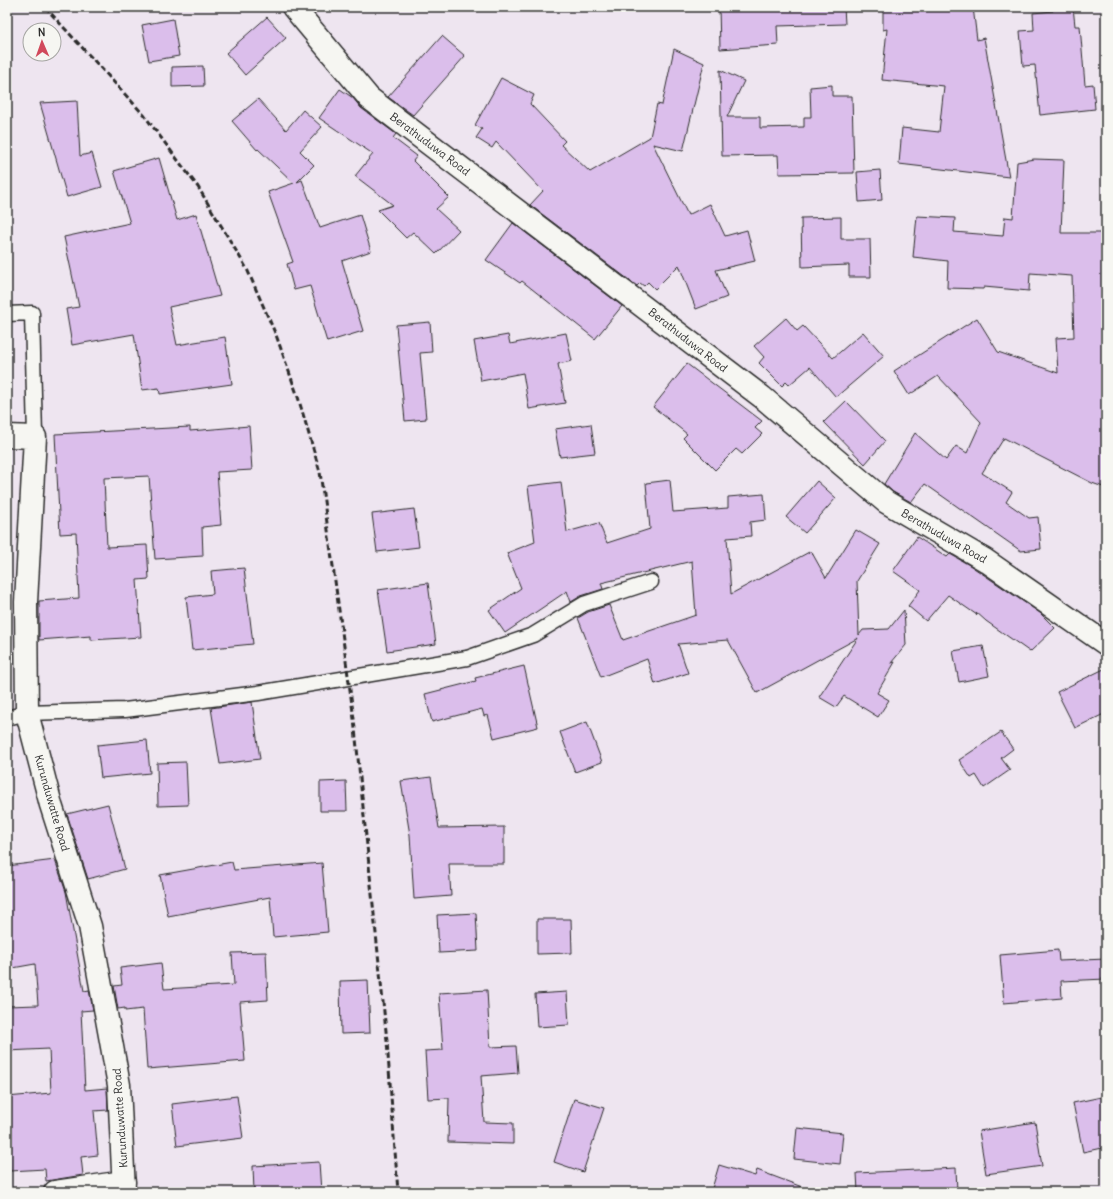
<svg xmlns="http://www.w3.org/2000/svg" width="1113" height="1199" font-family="Delius,sans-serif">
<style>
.building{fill:#dbbeeb;stroke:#2b2b2b}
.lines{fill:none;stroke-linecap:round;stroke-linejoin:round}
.lane-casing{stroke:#2b2b2b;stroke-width:17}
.street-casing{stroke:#2b2b2b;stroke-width:25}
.secondary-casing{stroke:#2b2b2b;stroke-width:25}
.lane{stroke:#f6f6f2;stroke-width:14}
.street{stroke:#f6f6f2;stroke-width:22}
.secondary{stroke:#f6f6f2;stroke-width:22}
.rail{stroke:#2b2b2b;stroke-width:3;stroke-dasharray:6 3;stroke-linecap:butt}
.labels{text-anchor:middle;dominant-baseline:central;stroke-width:4;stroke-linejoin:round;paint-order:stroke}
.street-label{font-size:11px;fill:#2b2b2b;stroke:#f6f6f2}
</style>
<rect width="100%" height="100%" fill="#eee5f0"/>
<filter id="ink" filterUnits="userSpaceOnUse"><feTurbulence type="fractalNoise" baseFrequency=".025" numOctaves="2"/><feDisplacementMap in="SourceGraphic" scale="8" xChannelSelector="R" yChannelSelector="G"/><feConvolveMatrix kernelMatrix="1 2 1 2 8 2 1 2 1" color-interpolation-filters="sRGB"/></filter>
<g filter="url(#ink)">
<g class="building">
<path d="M 719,7 L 844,7 L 845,24 L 777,26 L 778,45 L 720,49 Z"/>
<path d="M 883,7 L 973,7 L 977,40 L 984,38 L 1009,177 L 899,164 L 902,128 L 939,132 L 944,86 L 882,80 L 887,29 L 883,30 Z"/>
<path d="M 1053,7 L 1073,7 L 1075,26 L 1080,26 L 1085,85 L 1093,84 L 1095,109 L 1040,115 L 1035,65 L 1023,66 L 1020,31 L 1034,30 L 1033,13 L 1053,11 Z"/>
<path d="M 267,17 L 286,38 L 245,75 L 226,53 Z"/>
<path d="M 173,19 L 179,56 L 149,61 L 142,25 Z"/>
<path d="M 442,36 L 465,56 L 413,115 L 388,97 Z"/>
<path d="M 674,49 L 704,63 L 683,151 L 653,144 L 688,215 L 710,204 L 725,236 L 747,230 L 755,261 L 716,270 L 727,297 L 696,309 L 679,265 L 655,289 L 648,282 L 644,286 L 640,283 L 637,286 L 530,205 L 543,191 L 496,142 L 492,148 L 476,138 L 482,129 L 475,125 L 501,78 L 534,95 L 530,104 L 565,141 L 561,145 L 590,172 L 650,137 L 657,104 L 662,105 Z"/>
<path d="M 203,66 L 204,86 L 172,87 L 172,67 Z"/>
<path d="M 720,70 L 744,81 L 727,117 L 760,117 L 760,128 L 804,127 L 804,117 L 811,117 L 810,87 L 832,85 L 832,96 L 852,96 L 854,173 L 779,174 L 778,155 L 722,156 Z"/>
<path d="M 340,89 L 353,98 L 361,108 L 396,134 L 393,138 L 417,156 L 413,161 L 449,197 L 436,209 L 459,230 L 436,254 L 413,232 L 406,238 L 378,210 L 393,205 L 355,176 L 373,154 L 319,118 Z"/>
<path d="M 258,99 L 286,130 L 303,110 L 322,127 L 300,151 L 314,165 L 297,182 L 302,180 L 320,228 L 360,215 L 371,251 L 342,261 L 363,331 L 327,342 L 310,286 L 294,290 L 287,264 L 293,262 L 268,192 L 294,183 L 258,149 L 257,150 L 232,121 Z"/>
<path d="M 77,101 L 80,156 L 92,153 L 102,187 L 67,197 L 40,103 Z"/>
<path d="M 159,158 L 177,220 L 196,214 L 220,296 L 169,307 L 177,345 L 225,337 L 232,384 L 160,394 L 159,388 L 142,390 L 134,334 L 72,345 L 66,309 L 79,307 L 64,237 L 130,223 L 114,171 Z"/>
<path d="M 1034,159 L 1064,160 L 1061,233 L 1106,233 L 1106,488 L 1092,483 L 1004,438 L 982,473 L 1012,492 L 1006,502 L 1029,518 L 1038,517 L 1041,549 L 1021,551 L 925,484 L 911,502 L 893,492 L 884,484 L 915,433 L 946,460 L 956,446 L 967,453 L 981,422 L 938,376 L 909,395 L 894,371 L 977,318 L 998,352 L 1058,373 L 1056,338 L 1074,337 L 1072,276 L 1030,273 L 1029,291 L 984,287 L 983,289 L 947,288 L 948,261 L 913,257 L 917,216 L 955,218 L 954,232 L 1003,236 L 1005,217 L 1013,218 L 1017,162 Z"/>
<path d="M 880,170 L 882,200 L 859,202 L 857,172 Z"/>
<path d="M 841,217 L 841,239 L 870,239 L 871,277 L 849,277 L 849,265 L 802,267 L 801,218 Z"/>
<path d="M 513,223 L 622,306 L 595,339 L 522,281 L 520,283 L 486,260 Z"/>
<path d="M 786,318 L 797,331 L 803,326 L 833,358 L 863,332 L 884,356 L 836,397 L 810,367 L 789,385 L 786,382 L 782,386 L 759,363 L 764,357 L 754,346 Z"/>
<path d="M 430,322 L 432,352 L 420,353 L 426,419 L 405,421 L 396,325 Z"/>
<path d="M 566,333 L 572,361 L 558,364 L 565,403 L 529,409 L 523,373 L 481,381 L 474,341 L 508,335 L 510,344 Z"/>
<path d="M 687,364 L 762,421 L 755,428 L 762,434 L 742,454 L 736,449 L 715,470 L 683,438 L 687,434 L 653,407 Z"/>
<path d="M 846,401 L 885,441 L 865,464 L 824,422 Z"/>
<path d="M 591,424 L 595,453 L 560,457 L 555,429 Z"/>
<path d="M 249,426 L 252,470 L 217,472 L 221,525 L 202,527 L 203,556 L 155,559 L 149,476 L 104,478 L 107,547 L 147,545 L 149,579 L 137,580 L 141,637 L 91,640 L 91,636 L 39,640 L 39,601 L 79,598 L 76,533 L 60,534 L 55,434 L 190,427 L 190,431 Z"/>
<path d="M 670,480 L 673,512 L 728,508 L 728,497 L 764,494 L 766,520 L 750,522 L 751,536 L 727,538 L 731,594 L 811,551 L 826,578 L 856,530 L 880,544 L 857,581 L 859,635 L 863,630 L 889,629 L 904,610 L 906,645 L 891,663 L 895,662 L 877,693 L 889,700 L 878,717 L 844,696 L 836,707 L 819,697 L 858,638 L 757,693 L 728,640 L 678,644 L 688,673 L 655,684 L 647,659 L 601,677 L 578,618 L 588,612 L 609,605 L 623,640 L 696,615 L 692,561 L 601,583 L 603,589 L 581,596 L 571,602 L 567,591 L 505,633 L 489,610 L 521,588 L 507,553 L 535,542 L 528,486 L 561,482 L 567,532 L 599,523 L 607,543 L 650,529 L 646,483 Z"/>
<path d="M 817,481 L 836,498 L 805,533 L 786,517 Z"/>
<path d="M 414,509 L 419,547 L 377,552 L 372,514 Z"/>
<path d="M 917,537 L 947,557 L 950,554 L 971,566 L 1040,613 L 1055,628 L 1030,652 L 986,621 L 976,612 L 977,615 L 948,595 L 926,621 L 908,606 L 920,590 L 893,571 Z"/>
<path d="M 244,568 L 253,644 L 192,650 L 186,597 L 213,594 L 211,571 Z"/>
<path d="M 428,583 L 436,644 L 387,651 L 378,590 Z"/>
<path d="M 983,646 L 989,676 L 959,682 L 953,651 Z"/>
<path d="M 524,666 L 538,727 L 494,738 L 488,715 L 484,716 L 482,709 L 432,722 L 425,694 L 476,681 L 475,678 Z"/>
<path d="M 1106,668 L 1106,713 L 1075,728 L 1057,692 Z"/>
<path d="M 252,702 L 260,759 L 220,764 L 211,708 Z"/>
<path d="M 587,722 L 602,762 L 575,772 L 560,732 Z"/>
<path d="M 1001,732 L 1013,749 L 1001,758 L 1010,770 L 984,788 L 976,775 L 971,778 L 959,760 Z"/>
<path d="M 147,740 L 150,773 L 101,778 L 97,745 Z"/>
<path d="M 186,762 L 188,805 L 158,806 L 157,763 Z"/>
<path d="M 431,777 L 439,828 L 504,827 L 504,864 L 449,864 L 451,896 L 414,899 L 410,835 L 401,781 Z"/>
<path d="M 346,781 L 347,811 L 320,811 L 320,782 Z"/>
<path d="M 108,804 L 125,869 L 88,879 L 67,814 Z"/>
<path d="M 55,860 L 66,892 L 84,991 L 89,990 L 93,1010 L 81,1011 L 85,1090 L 107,1088 L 108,1110 L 94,1111 L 98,1155 L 81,1157 L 83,1175 L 46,1181 L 45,1169 L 10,1171 L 9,1125 L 7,1113 L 7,1097 L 51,1093 L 49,1049 L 7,1051 L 7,1006 L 38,1005 L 35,964 L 7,969 L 7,866 Z"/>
<path d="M 232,862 L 234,870 L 322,863 L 328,932 L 273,937 L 270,897 L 168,916 L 160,875 Z"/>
<path d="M 476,913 L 478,951 L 439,953 L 437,915 Z"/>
<path d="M 537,919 L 571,919 L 572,953 L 537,954 Z"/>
<path d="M 1058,950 L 1059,961 L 1106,959 L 1106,979 L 1061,981 L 1062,998 L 1004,1003 L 1000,955 Z"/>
<path d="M 266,952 L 268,1000 L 240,1002 L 245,1061 L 147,1069 L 143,1009 L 125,1011 L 125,1008 L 118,1009 L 114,986 L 122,985 L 120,968 L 161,963 L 164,989 L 234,985 L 232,953 Z"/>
<path d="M 368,980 L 370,1033 L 341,1034 L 340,981 Z"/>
<path d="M 487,990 L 490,1047 L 516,1046 L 518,1073 L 481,1076 L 484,1122 L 513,1123 L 513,1144 L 448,1142 L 449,1098 L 428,1099 L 425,1051 L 443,1050 L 439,993 Z"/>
<path d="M 567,992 L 569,1025 L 537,1027 L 535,994 Z"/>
<path d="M 237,1096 L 243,1138 L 177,1146 L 172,1104 Z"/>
<path d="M 1106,1096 L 1106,1147 L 1083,1152 L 1073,1103 Z"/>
<path d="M 574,1099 L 604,1108 L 583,1172 L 554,1162 Z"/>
<path d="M 1035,1122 L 1042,1166 L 986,1174 L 979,1131 Z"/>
<path d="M 797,1128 L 843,1133 L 840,1164 L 794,1159 Z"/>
<path d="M 319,1162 L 321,1192 L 254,1192 L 253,1166 Z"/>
<path d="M 719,1165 L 755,1176 L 757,1170 L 810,1190 L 810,1192 L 711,1192 Z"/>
<path d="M 956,1168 L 957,1192 L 858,1192 L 857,1173 Z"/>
</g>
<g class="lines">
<g class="lane-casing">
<g id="lane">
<path d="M 7,314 L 32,313 L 35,437"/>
<path d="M 7,718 L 27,713 L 125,710 L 258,693 L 467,658 L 533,635 L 584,604 L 651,582"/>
</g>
</g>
<g class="street-casing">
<g id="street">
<path d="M 7,436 L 35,437 L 26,602 L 27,713 L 51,805 L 90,926 L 119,1085 L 124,1192"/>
<path d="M 55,1192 L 124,1182"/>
</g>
</g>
<g class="secondary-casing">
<path id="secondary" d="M 293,7 L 369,98 L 762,397 L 886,502 L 985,560 L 1106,644"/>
</g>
<use href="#lane" class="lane"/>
<use href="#street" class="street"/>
<use href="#secondary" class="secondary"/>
<path class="rail" d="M 45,7 L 144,115 L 198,187 L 247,269 L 276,335 L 298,397 L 320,472 L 354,719 L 387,1041 L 398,1192"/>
</g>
</g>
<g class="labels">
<g class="street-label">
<text transform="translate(430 144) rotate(37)">Berathuduwa Road</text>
<text transform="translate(688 340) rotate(38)">Berathuduwa Road</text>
<text transform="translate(944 536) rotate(30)">Berathuduwa Road</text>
<text transform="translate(52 803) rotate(74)">Kurunduwatte Road</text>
<text transform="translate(120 1118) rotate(-94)">Kurunduwatte Road</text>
</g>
</g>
<rect width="1113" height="1199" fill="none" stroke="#f6f6f2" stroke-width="24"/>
<rect x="12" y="12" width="1089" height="1175" fill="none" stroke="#2b2b2b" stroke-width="1.5" filter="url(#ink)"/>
<g transform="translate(42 42) rotate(358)"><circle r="19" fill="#f6f6f2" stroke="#a5a5a2"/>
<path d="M0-3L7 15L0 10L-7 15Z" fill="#d1495b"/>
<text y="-6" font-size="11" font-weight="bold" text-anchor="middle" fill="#2b2b2b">N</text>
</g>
</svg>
